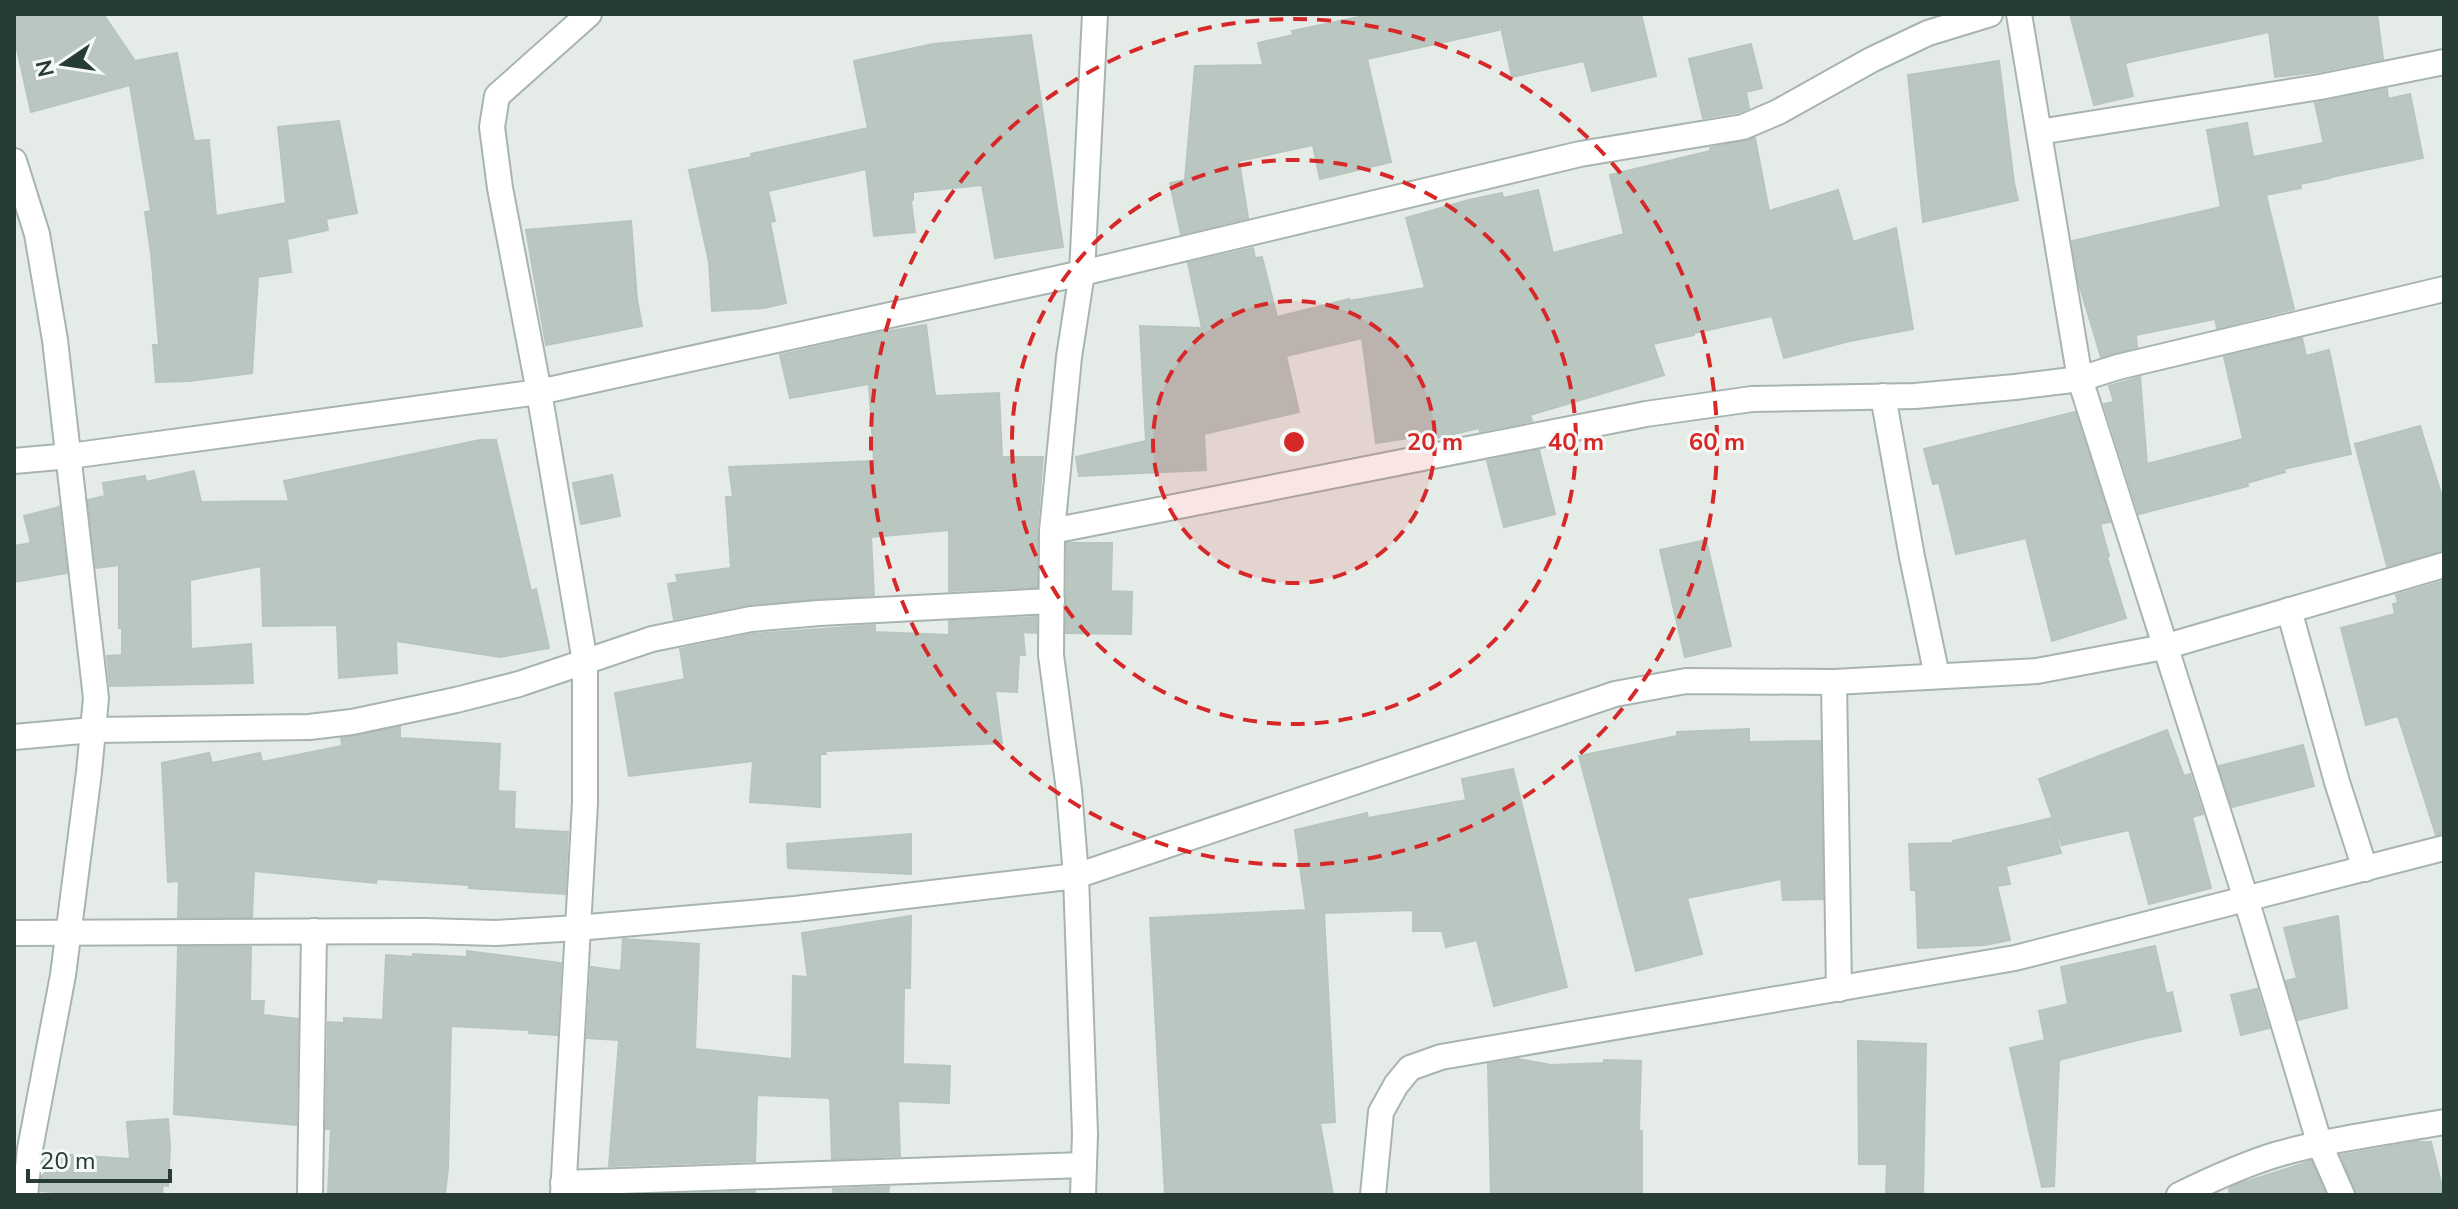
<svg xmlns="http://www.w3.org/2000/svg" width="2458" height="1209" font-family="'Nunito Sans',sans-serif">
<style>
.building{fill:#bac7c1;stroke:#b8c5bf;stroke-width:2}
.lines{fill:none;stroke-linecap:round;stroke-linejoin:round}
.minor-casing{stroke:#a8b4af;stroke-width:28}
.minor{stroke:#fff;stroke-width:24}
.ring{fill:none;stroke:#d62828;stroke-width:4;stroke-dasharray:14 10}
.centre{fill:#d62828;stroke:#f5f9f7;stroke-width:4}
.ring-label{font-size:24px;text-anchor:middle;font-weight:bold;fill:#d62828;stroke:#f5f9f7;stroke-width:6;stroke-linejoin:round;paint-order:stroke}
</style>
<rect width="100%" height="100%" fill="#e5ece8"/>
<g class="building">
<path d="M 14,14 L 103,14 L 135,61 L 177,53 L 194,141 L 209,140 L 216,216 L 286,203 L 278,127 L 339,121 L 357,213 L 326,219 L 328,230 L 287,239 L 291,272 L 258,277 L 252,373 L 189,381 L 156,382 L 153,345 L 159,345 L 151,253 L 145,212 L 151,211 L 130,85 L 31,112 L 14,36 Z"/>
<path d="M 1373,14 L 1498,14 L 1499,30 L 1367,59 L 1391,162 L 1320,179 L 1313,145 L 1239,161 L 1248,218 L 1181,234 L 1170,183 L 1185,180 L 1195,66 L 1263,65 L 1258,43 L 1293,35 L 1292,31 Z"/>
<path d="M 1498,14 L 1641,14 L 1656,76 L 1592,91 L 1584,61 L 1512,77 Z"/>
<path d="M 2070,14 L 2377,14 L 2383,59 L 2317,72 L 2275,77 L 2269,32 L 2125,63 L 2133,96 L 2094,105 Z"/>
<path d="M 1031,35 L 1063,247 L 995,258 L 982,185 L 913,192 L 913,200 L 911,201 L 915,232 L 874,236 L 866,169 L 768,191 L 775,221 L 770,222 L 786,303 L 764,308 L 712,311 L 709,262 L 689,170 L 752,157 L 751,154 L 868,128 L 854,61 L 933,44 Z"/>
<path d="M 1751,44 L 1762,88 L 1746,92 L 1749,108 L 1739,112 L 1703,118 L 1689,59 Z"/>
<path d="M 1999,61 L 2014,183 L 2018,200 L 1923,222 L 1908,75 Z"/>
<path d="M 2387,89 L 2388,99 L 2410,94 L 2423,158 L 2331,177 L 2315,103 Z"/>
<path d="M 2247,123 L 2253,157 L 2323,143 L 2331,178 L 2300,184 L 2301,188 L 2266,195 L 2294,309 L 2217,328 L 2215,319 L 2136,335 L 2137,347 L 2101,357 L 2079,284 L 2072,241 L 2221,207 L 2207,130 Z"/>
<path d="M 1755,138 L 1769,211 L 1838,190 L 1853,242 L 1896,228 L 1913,329 L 1850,341 L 1784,358 L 1772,316 L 1694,333 L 1694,335 L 1653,344 L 1664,375 L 1530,415 L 1532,421 L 1480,431 L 1479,428 L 1416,443 L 1415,437 L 1376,443 L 1362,338 L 1286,356 L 1299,412 L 1204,434 L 1206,470 L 1079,476 L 1076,457 L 1146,441 L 1140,326 L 1202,328 L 1188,263 L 1253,248 L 1255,258 L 1262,257 L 1277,317 L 1349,299 L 1349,301 L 1425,288 L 1406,218 L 1469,200 L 1502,193 L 1503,198 L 1538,190 L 1553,253 L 1624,234 L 1610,175 L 1710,151 L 1710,148 Z"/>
<path d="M 631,221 L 637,299 L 642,326 L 546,345 L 526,230 Z"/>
<path d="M 926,325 L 935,396 L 999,393 L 1002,457 L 1043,457 L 1037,531 L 1037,587 L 949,591 L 949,530 L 871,537 L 874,595 L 750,604 L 674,619 L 668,584 L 678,582 L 676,575 L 731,568 L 726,497 L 733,497 L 729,467 L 874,461 L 869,384 L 790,398 L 780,355 L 878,333 Z"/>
<path d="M 2302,338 L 2306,356 L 2329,350 L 2351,454 L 2284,469 L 2285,472 L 2247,483 L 2248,486 L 2139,514 L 2104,404 L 2114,402 L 2109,386 L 2140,377 L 2147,464 L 2243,439 L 2224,357 Z"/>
<path d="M 2075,412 L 2110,522 L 2100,524 L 2109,556 L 2107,557 L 2126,618 L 2052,641 L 2026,538 L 1956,554 L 1939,483 L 1933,484 L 1924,449 Z"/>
<path d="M 2420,426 L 2444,503 L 2444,550 L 2387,566 L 2355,444 Z"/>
<path d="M 480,440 L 496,440 L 531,591 L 536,589 L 549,648 L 500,657 L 396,641 L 397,673 L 339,678 L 337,625 L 263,626 L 261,566 L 190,580 L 191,649 L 251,644 L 253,683 L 110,686 L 107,656 L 122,655 L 122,628 L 119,628 L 119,565 L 96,568 L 88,500 L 105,496 L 103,483 L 145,476 L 146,482 L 194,471 L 201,502 L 289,501 L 284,481 Z"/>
<path d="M 1539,450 L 1555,514 L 1504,527 L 1487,461 Z"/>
<path d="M 612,475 L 620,516 L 581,524 L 573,483 Z"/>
<path d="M 59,507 L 67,573 L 14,582 L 14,546 L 31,543 L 24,516 Z"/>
<path d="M 1706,540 L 1731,646 L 1685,657 L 1660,550 Z"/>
<path d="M 1067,543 L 1112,543 L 1111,591 L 1132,592 L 1131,634 L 1066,633 Z"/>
<path d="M 2444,581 L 2444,833 L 2436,835 L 2398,716 L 2366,725 L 2341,628 L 2395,614 L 2393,604 L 2398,603 L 2396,595 Z"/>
<path d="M 1036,617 L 1036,633 L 1023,632 L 1025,655 L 1019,655 L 1017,692 L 995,691 L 1002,743 L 825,751 L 826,754 L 820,754 L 820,807 L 750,802 L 753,761 L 629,776 L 615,693 L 685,679 L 680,649 L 753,634 L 875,625 L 875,632 L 949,635 L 949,621 Z"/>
<path d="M 400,727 L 400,738 L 500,744 L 498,791 L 515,792 L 514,829 L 568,832 L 565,894 L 469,888 L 469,885 L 377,879 L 376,883 L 254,871 L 252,917 L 178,917 L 179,881 L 168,882 L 162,763 L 209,753 L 212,763 L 260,753 L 262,762 L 342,746 L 341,738 Z"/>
<path d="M 1749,729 L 1749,742 L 1820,741 L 1823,899 L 1783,900 L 1781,879 L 1687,898 L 1702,954 L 1636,971 L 1579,756 L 1677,736 L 1677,732 Z"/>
<path d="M 2167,730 L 2184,776 L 2190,774 L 2203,814 L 2192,817 L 2211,888 L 2149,904 L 2129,830 L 2062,845 L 2039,779 Z"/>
<path d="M 2303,745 L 2314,786 L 2232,807 L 2219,766 Z"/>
<path d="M 1513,769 L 1567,987 L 1494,1006 L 1477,940 L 1446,947 L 1442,931 L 1413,931 L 1413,910 L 1324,913 L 1335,1122 L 1320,1123 L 1333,1195 L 1165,1195 L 1150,918 L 1306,910 L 1295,830 L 1367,813 L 1368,818 L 1466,800 L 1462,779 Z"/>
<path d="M 2052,818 L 2061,853 L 2006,866 L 2010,884 L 1997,886 L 2010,940 L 1985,945 L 1918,948 L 1916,890 L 1911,890 L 1909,844 L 1954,843 L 1953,841 Z"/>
<path d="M 911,834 L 911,874 L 788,868 L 787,844 Z"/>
<path d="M 911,916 L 910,988 L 904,988 L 903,1064 L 950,1066 L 949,1103 L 898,1101 L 900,1156 L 832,1159 L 830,1098 L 757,1095 L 755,1161 L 609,1166 L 619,1040 L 587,1038 L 591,967 L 621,971 L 623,939 L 699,944 L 695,1049 L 792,1059 L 793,976 L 808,977 L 802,933 Z"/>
<path d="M 2338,916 L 2347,1008 L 2298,1020 L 2286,981 L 2297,978 L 2284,928 Z"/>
<path d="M 2155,946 L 2166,994 L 2172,992 L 2181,1031 L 2142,1039 L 2059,1060 L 2054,1186 L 2042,1187 L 2010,1048 L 2045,1040 L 2039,1011 L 2068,1004 L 2061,967 Z"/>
<path d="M 178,947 L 251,947 L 250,1001 L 264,1001 L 263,1015 L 298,1019 L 296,1125 L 174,1114 Z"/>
<path d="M 467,951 L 561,963 L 557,1035 L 529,1033 L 530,1030 L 451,1026 L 448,1168 L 445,1195 L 328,1193 L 331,1129 L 326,1129 L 328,1022 L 344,1023 L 344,1018 L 383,1020 L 386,955 L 413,957 L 413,954 L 467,957 Z"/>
<path d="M 2257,989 L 2269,1028 L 2241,1035 L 2231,995 Z"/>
<path d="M 1858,1041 L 1926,1044 L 1923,1195 L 1886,1195 L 1887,1164 L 1859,1164 Z"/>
<path d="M 1518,1059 L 1551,1065 L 1604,1063 L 1604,1060 L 1641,1061 L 1639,1131 L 1642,1131 L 1642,1195 L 1491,1195 L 1488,1064 Z"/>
<path d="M 168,1119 L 170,1147 L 168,1186 L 163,1185 L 162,1195 L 96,1195 L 40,1191 L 45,1153 L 130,1159 L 127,1122 Z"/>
<path d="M 2415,1142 L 2431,1142 L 2444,1195 L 2357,1195 L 2341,1155 Z"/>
<path d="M 2311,1161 L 2326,1195 L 2230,1195 L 2229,1188 L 2239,1184 Z"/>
<path d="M 889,1187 L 888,1195 L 834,1195 L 833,1189 Z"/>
<path d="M 755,1191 L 755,1195 L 650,1195 Z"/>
</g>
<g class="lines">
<g class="minor-casing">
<g id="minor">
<path d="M 2019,14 L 2080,379 L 2246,899 L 2320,1145 L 2342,1195"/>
<path d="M 2039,132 L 2320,87 L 2444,62"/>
<path d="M 14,161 L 37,234 L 55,340 L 96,698 L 89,772 L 63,975 L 30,1149 L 25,1195"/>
<path d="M 1883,396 L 1912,557 L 1937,676"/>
<path d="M 14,461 L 70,456 L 539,392 L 1082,273 L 1580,154 L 1743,127 L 1778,112 L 1871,60 L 1928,33 L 1990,14"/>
<path d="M 1052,531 L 1646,414 L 1752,399 L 1915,396 L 2015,387 L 2080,379 L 2118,367 L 2444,289"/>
<path d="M 2289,610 L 2337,782 L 2365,869"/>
<path d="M 1834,682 L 1839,989"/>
<path d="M 14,737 L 93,730 L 309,727 L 352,722 L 456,700 L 519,684 L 652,639 L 751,619 L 819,613 L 1052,601"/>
<path d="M 14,933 L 425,931 L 496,933 L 577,928 L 795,909 L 1076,876 L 1615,694 L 1686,681 L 1834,682 L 2037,671 L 2164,647 L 2444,565"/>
<path d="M 563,1183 L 1084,1165"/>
<path d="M 310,1195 L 314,931"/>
<path d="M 563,1195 L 585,803 L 585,662 L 539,392 L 500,188 L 492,127 L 497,96 L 589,14"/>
<path d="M 1083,1195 L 1085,1134 L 1076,876 L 1069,790 L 1051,655 L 1052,531 L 1069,357 L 1082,273 L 1095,14"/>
<path d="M 1373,1195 L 1381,1112 L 1396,1085 L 1410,1068 L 1441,1057 L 2015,958 L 2444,848"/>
<path d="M 2179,1195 C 2210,1180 2242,1165 2275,1155 C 2330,1139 2388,1132 2444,1122"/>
</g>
</g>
<use href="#minor" class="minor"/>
</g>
<circle cx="1294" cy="442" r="141" fill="#d62828" fill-opacity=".12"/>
<g class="ring">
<circle cx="1294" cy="442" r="141"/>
<circle cx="1294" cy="442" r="282"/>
<circle cx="1294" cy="442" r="423"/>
</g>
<circle cx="1294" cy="442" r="12" class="centre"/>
<g class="ring-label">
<text x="1435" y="450">20 m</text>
<text x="1576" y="450">40 m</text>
<text x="1717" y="450">60 m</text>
</g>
<rect width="2458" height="1209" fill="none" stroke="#263c35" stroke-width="32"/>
<g transform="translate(64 64) rotate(257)" stroke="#f5f9f7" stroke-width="6" paint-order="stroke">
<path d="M0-6L14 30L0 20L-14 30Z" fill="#263c35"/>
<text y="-12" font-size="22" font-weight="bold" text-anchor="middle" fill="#263c35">N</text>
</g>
<path d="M28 1169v12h142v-12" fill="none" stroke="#263c35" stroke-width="4"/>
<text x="40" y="1169" font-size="24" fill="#263c35" stroke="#f5f9f7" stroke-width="6" paint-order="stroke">20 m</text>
</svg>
